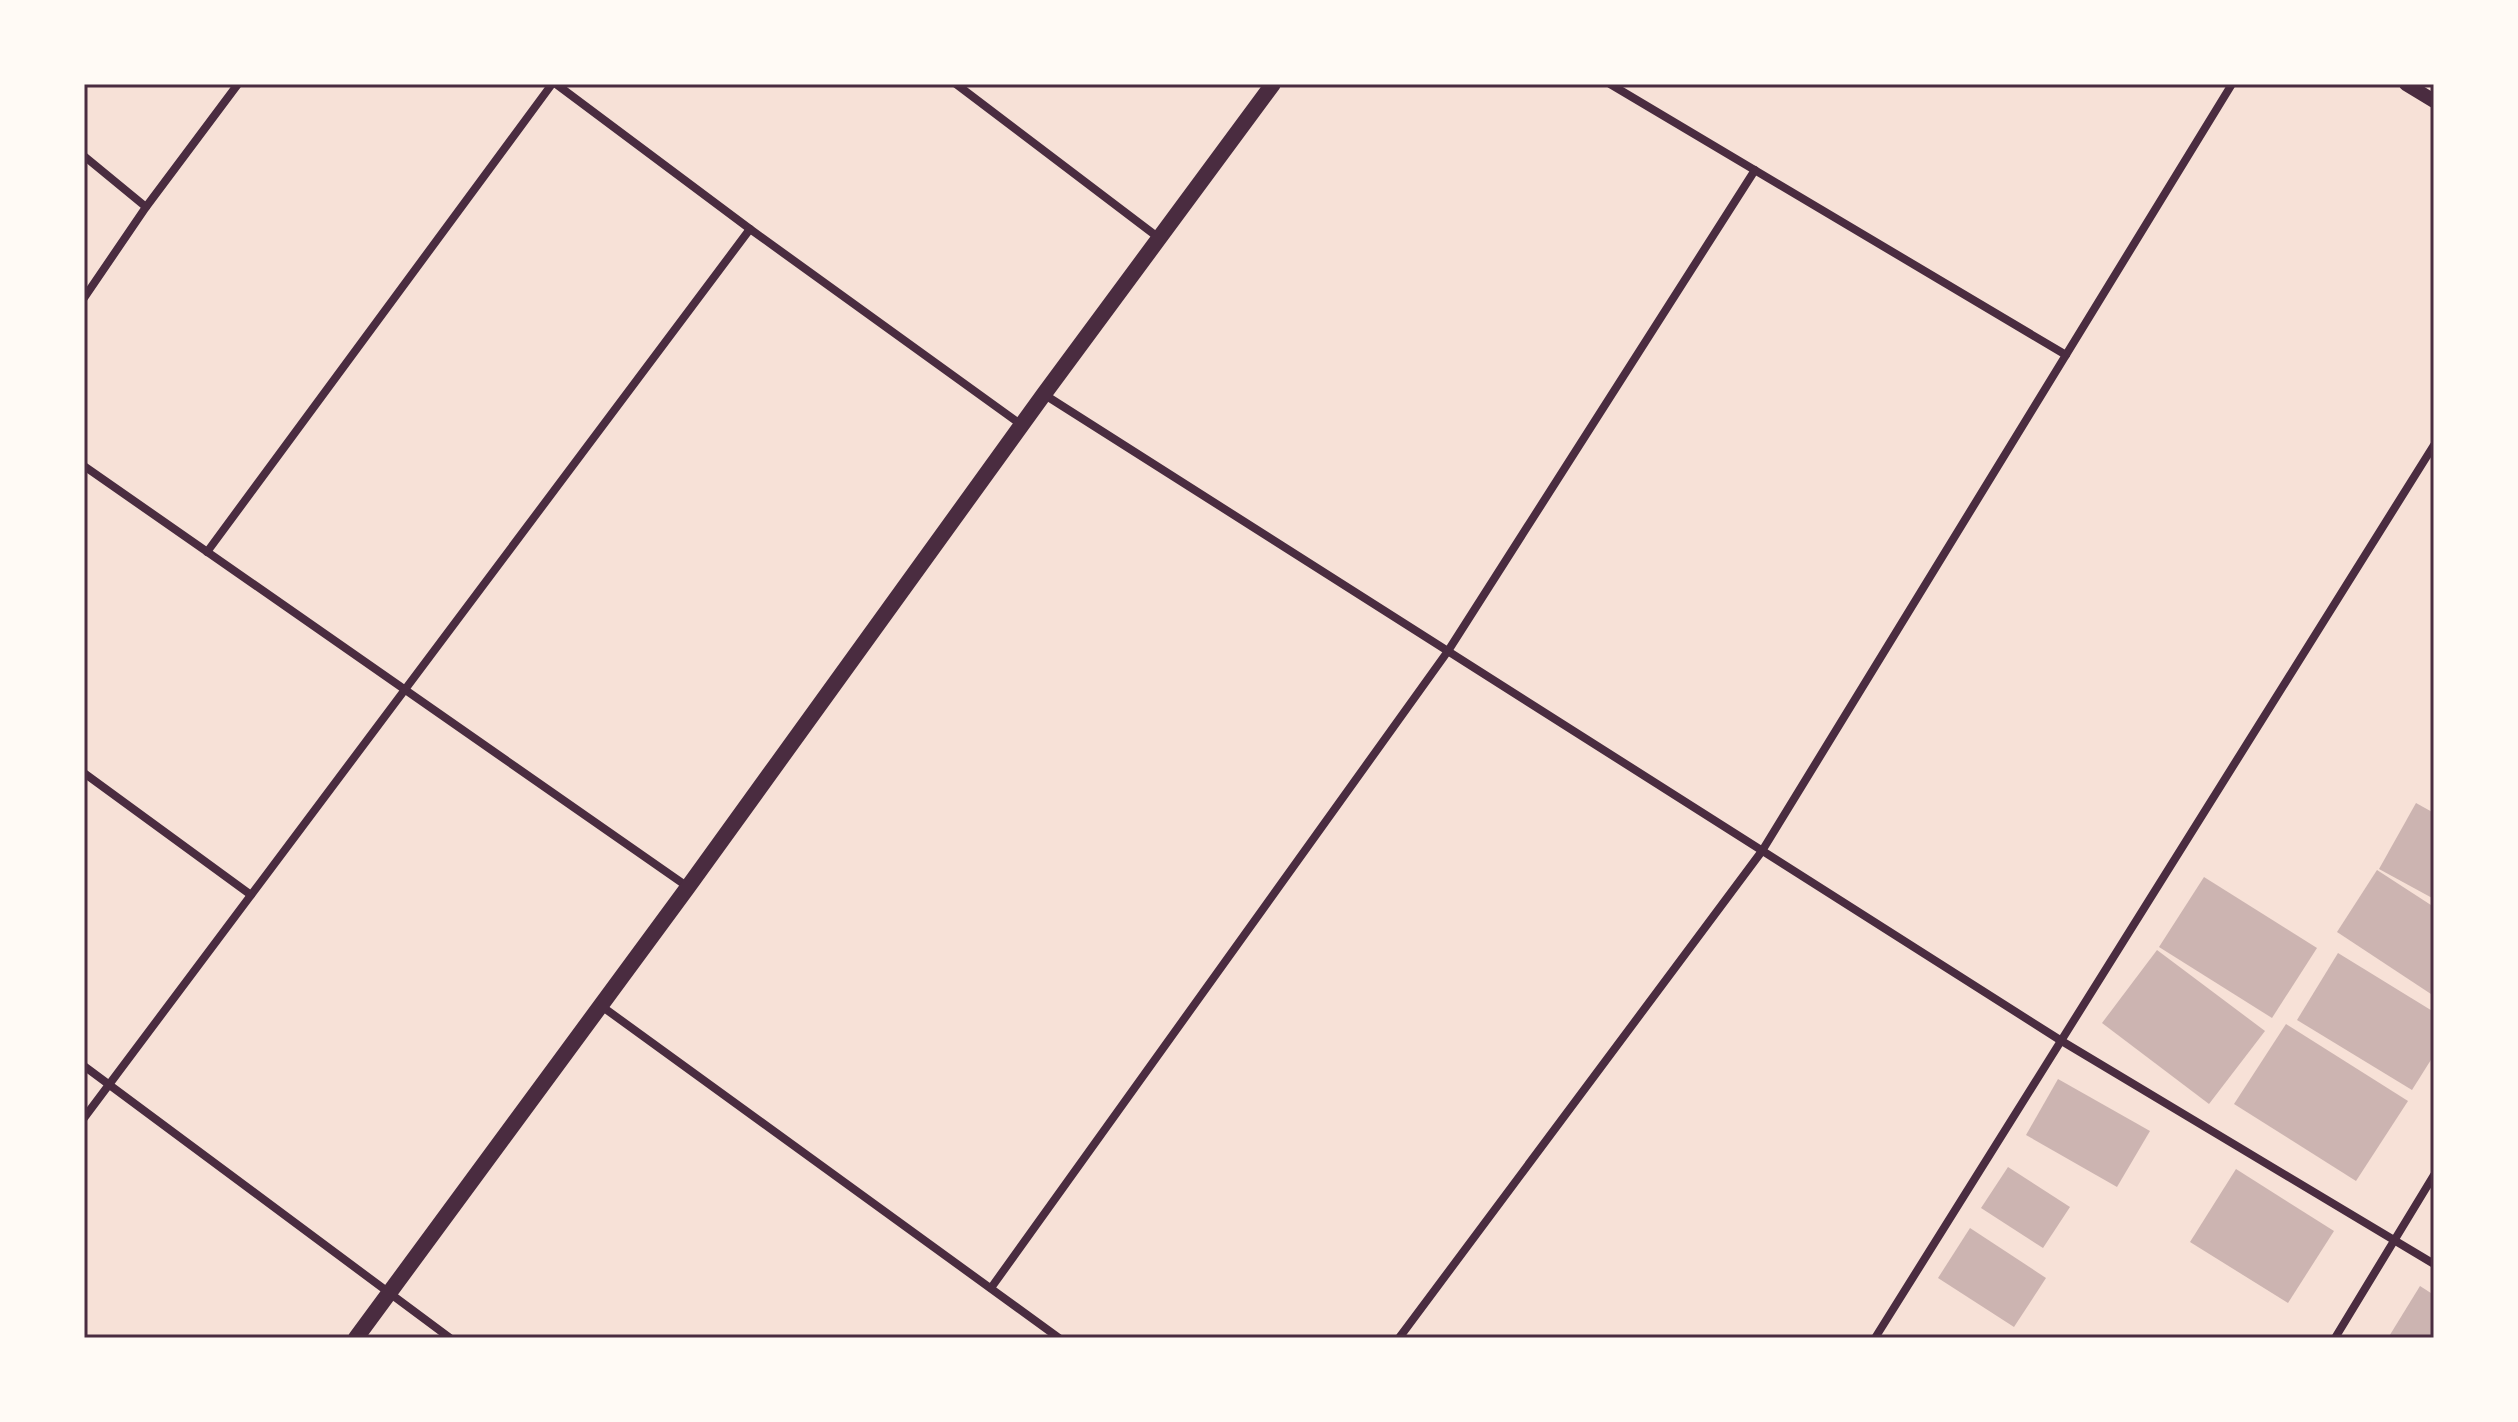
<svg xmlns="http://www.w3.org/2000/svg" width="2518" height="1422" font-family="Lato,sans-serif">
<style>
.building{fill:#ccb4b1}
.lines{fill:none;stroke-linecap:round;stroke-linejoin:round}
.minor{stroke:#4a2c40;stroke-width:8}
.tertiary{stroke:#4a2c40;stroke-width:14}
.secondary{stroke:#4a2c40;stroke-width:16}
.neatline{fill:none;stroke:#4a2c40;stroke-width:3}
</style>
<rect width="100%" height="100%" fill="#f7e1d7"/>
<g class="building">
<path d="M 2416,803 L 2434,813 L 2434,899 L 2379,869 Z"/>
<path d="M 2377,870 L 2434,907 L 2434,996 L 2337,932 Z"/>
<path d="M 2204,877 L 2317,948 L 2272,1018 L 2159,947 Z"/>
<path d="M 2157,950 L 2265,1031 L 2209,1104 L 2102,1023 Z"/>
<path d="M 2338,953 L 2434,1012 L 2434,1055 L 2412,1090 L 2297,1020 Z"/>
<path d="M 2286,1024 L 2408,1101 L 2356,1181 L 2234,1104 Z"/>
<path d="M 2058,1079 L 2150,1131 L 2117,1187 L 2026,1135 Z"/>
<path d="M 2008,1167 L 2070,1207 L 2043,1248 L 1981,1208 Z"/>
<path d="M 2236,1169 L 2334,1231 L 2288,1303 L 2190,1242 Z"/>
<path d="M 1970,1228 L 2046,1278 L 2014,1327 L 1938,1278 Z"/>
<path d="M 2420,1286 L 2434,1295 L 2434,1338 L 2388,1338 Z"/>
</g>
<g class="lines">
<g class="minor">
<path d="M 556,84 L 750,229 L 1023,426"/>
<path d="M 956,84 L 1159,238"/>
<path d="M 1610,84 L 2066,355"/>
<path d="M 84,156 L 146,207"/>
<path d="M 84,298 L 146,207 L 238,84"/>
<path d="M 1045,395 L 2060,1040 L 2434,1264"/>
<path d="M 84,466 L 688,887"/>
<path d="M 207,552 L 552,84"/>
<path d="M 84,773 L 251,895"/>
<path d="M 600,1005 L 1059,1338"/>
<path d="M 84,1066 L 450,1338"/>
<path d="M 84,1118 L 750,229"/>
<path d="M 991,1288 L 1448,651 L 1755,170"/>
<path d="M 1399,1338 L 1762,851 L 2232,84"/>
<path d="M 1875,1338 L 2434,445"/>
<path d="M 2335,1338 L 2434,1175"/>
</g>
<path class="tertiary" d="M 2406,84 L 2434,101"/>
<path class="secondary" d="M 356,1338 L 688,887 L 1044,394 L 1273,84"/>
</g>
<rect width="2518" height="1422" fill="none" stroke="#fffaf5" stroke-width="172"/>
<rect x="86" y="86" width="2346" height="1250" class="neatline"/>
</svg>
